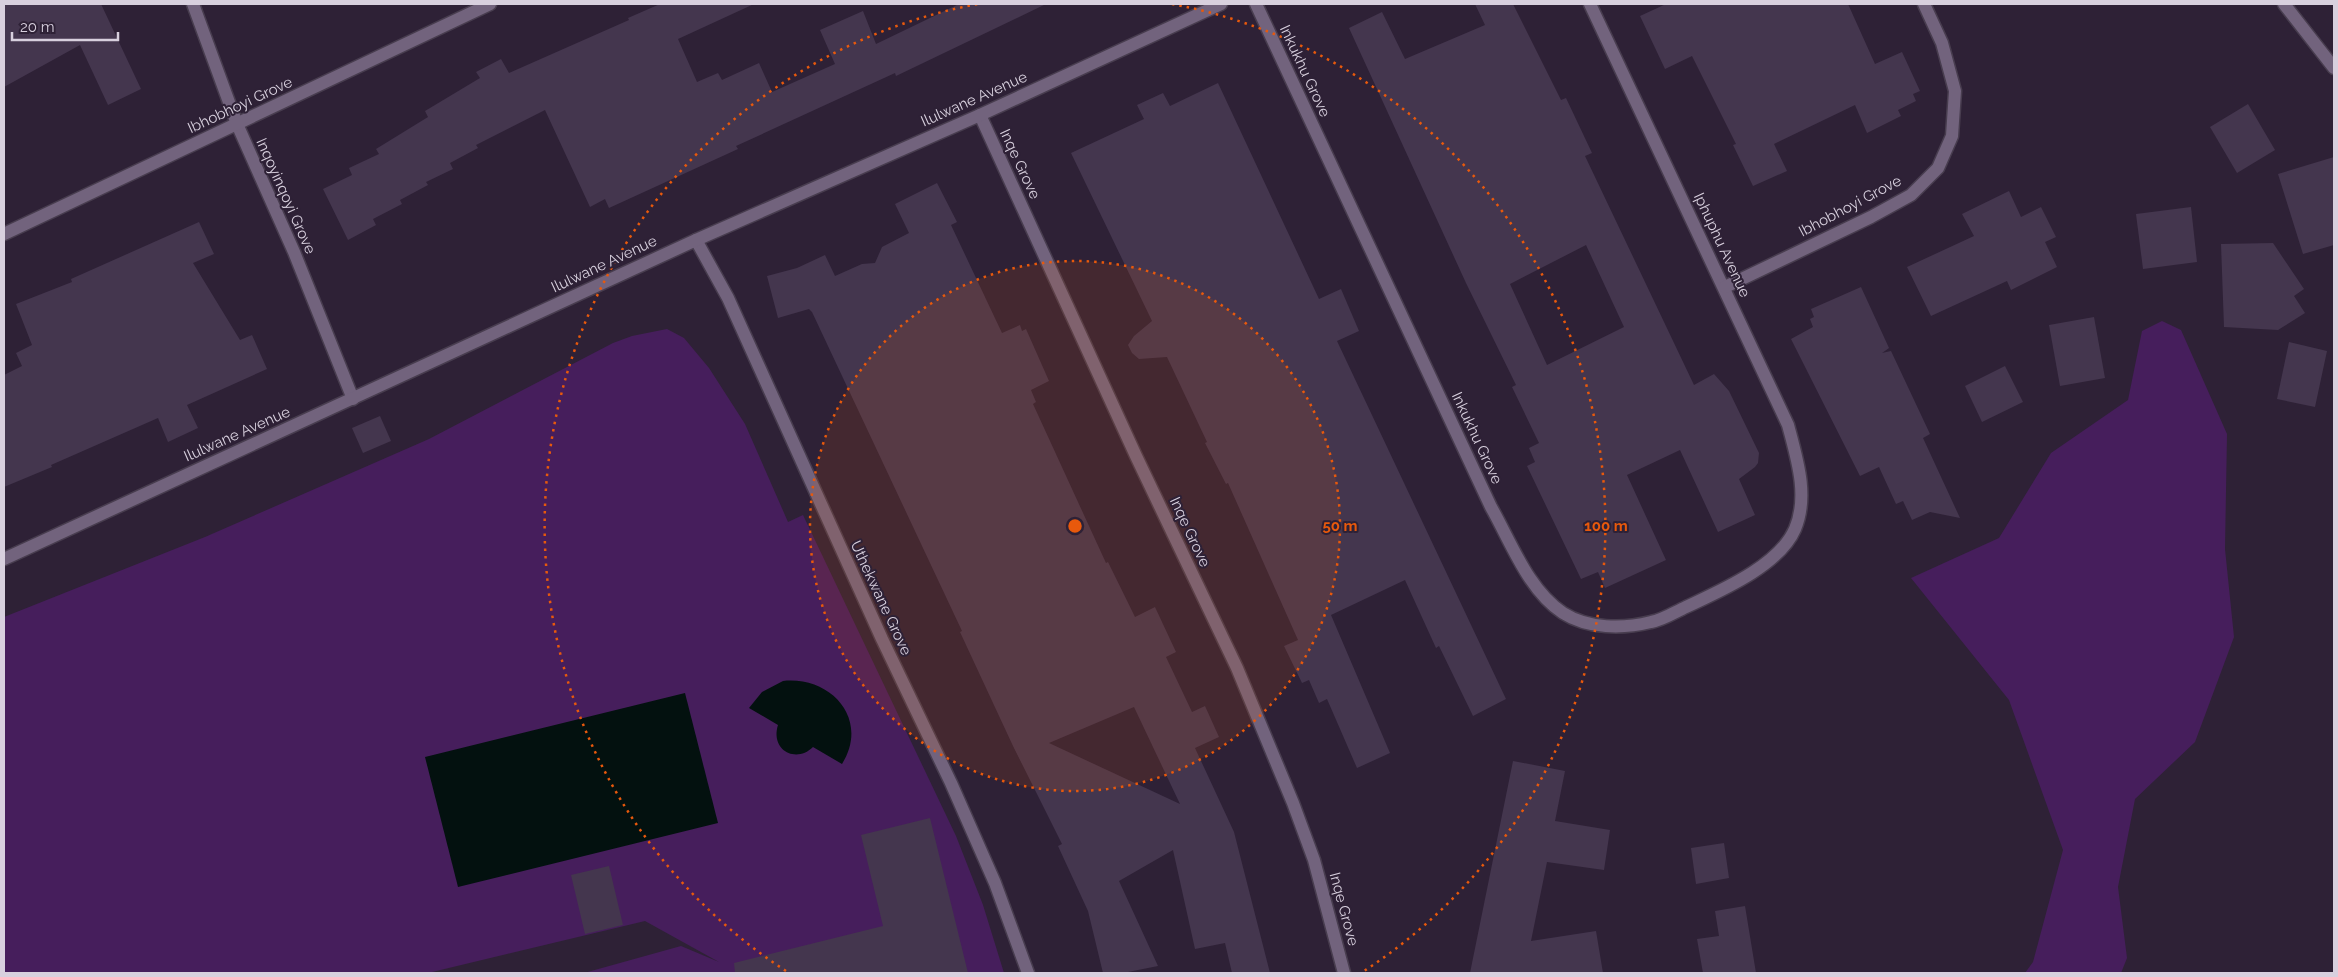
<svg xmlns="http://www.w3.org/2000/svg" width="2338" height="977" font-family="Raleway,sans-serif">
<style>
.green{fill:#461e5c}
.water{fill:#03110f}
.building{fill:#44364e;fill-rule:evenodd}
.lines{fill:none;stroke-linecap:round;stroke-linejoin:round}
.street-casing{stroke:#483d4f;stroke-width:15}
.street{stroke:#72637d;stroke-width:12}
.ring{fill:none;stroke:#e8590c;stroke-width:2.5;stroke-dasharray:2.5 5}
.labels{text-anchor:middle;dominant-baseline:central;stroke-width:4;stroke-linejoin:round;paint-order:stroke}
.street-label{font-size:15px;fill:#d8d0de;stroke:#2e2136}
.centre{fill:#e8590c;stroke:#2e2136;stroke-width:2.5}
.ring-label{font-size:15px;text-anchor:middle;font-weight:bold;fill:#e8590c;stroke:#2e2136;stroke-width:4;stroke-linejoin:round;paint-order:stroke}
</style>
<rect width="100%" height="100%" fill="#2e2136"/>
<g class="green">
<path d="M 2162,321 L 2181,330 L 2227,434 L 2225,549 L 2234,637 L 2195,742 L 2135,799 L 2118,887 L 2127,958 L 2121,973 L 2025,973 L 2033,962 L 2063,850 L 2009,700 L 1911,578 L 1999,538 L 2051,453 L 2128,400 L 2142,331 Z"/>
<path d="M 667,329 L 684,338 L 709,368 L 745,424 L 788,522 L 803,515 L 956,836 L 983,905 L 1004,973 L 584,973 L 681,946 L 719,962 L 645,921 L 428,973 L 4,973 L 4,617 L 205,537 L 429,439 L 613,343 L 632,336 Z"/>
</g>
<g class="water">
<path d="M 783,681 C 831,676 870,719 842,764 L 813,747 C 796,764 770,750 778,725 L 749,708 L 762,692 Z"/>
<path d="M 685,693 L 718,823 L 458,887 L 425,757 Z"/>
</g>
<g class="building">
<path d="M 4,4 L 101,4 L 141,89 L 108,105 L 80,45 L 4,87 Z"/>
<path d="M 660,4 L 754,4 L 678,39 L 697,82 L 718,73 L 722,80 L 759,63 L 772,92 L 835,64 L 820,30 L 863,11 L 876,44 L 959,4 L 1046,4 L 896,76 L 895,73 L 736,146 L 738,149 L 609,208 L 605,199 L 590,207 L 545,110 L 476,145 L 478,148 L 450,163 L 453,169 L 426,182 L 428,185 L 400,200 L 402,204 L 373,219 L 376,225 L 348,240 L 323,189 L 352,175 L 349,168 L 379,154 L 376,149 L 428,117 L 425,111 L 480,78 L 476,72 L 501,59 L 509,73 L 629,20 L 628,18 Z"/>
<path d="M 1475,4 L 1513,4 L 1561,100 L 1566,98 L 1592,153 L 1585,156 L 1694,385 L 1714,374 L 1729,391 L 1759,453 L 1758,463 L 1755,467 L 1739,479 L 1755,515 L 1718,532 L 1680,450 L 1627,475 L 1666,560 L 1605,588 L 1598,572 L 1581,579 L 1527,466 L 1535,462 L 1529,448 L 1539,443 L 1512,387 L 1516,385 L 1466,283 L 1349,28 L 1382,12 L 1405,59 L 1485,25 ZM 1586,245 L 1624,327 L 1547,365 L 1510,284 Z"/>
<path d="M 1666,4 L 1848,4 L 1875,64 L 1902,52 L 1920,91 L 1913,94 L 1916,101 L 1898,110 L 1901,116 L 1867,133 L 1855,105 L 1774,144 L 1787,171 L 1753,186 L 1733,145 L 1736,144 L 1692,56 L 1665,69 L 1640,16 Z"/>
<path d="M 1218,83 L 1319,299 L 1341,289 L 1359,331 L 1337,341 L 1506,699 L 1473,716 L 1439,646 L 1436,648 L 1405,580 L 1331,615 L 1390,753 L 1357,768 L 1327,699 L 1319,703 L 1309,680 L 1302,683 L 1284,646 L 1298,640 L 1228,483 L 1226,484 L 1205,443 L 1207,442 L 1167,357 L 1139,359 L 1132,353 L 1128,345 L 1134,336 L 1152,321 L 1071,153 L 1144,119 L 1137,105 L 1163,93 L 1170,106 Z"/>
<path d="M 2248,104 L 2275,150 L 2237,173 L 2210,127 Z"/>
<path d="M 2334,157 L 2334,245 L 2303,254 L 2278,174 Z"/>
<path d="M 937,183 L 957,222 L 951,225 L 1002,333 L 1020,325 L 1022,331 L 1026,329 L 1049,381 L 1031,390 L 1036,402 L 1033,404 L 1106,563 L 1108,562 L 1135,617 L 1155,607 L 1176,652 L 1166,657 L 1192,712 L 1205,706 L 1219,737 L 1195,748 L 1234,832 L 1270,973 L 1232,973 L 1225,943 L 1195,949 L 1173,850 L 1119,881 L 1158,966 L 1123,973 L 1103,973 L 1088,911 L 1058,846 L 1062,844 L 1013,746 L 960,632 L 962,631 L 812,312 L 809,309 L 778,318 L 767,276 L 797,268 L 825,255 L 835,276 L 862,264 L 875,263 L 882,247 L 909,233 L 895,204 ZM 1134,707 L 1180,804 L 1049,743 Z"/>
<path d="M 2009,191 L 2021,217 L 2041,207 L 2056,237 L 2045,242 L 2057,267 L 2011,290 L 2007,281 L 1931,316 L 1907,267 L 1974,236 L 1962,214 Z"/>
<path d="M 2191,207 L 2197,262 L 2143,269 L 2136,214 Z"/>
<path d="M 199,222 L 214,254 L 193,263 L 240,340 L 252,335 L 267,369 L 187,405 L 198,428 L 168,442 L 158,418 L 51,465 L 52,467 L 4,487 L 4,375 L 22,366 L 16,353 L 32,345 L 16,304 L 72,282 L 71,279 Z"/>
<path d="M 2273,243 L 2304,289 L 2294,296 L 2305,313 L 2278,330 L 2224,327 L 2221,244 Z"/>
<path d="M 1861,287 L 1889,348 L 1882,353 L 1891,351 L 1930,434 L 1923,438 L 1960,518 L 1930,512 L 1912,520 L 1903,501 L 1896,504 L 1879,467 L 1860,476 L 1791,339 L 1813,327 L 1810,319 L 1814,317 L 1811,309 Z"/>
<path d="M 2094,317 L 2105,378 L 2060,386 L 2049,325 Z"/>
<path d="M 2289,342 L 2327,351 L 2315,407 L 2277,399 Z"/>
<path d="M 2005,366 L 2023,402 L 1982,422 L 1965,386 Z"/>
<path d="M 380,416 L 391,441 L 363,453 L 352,428 Z"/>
<path d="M 1513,761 L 1565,771 L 1555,821 L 1610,830 L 1604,870 L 1547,862 L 1531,941 L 1596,931 L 1603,973 L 1470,973 Z"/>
<path d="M 930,818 L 968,973 L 735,973 L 734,963 L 883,926 L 861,835 Z"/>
<path d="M 1724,843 L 1729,878 L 1696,884 L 1691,848 Z"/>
<path d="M 609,866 L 623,925 L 585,934 L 571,875 Z"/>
<path d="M 1745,906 L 1756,973 L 1703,973 L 1697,939 L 1719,936 L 1715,911 Z"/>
</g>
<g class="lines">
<g class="street-casing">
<g id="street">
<path d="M 193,4 L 237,124 L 294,252 L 353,399"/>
<path d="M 1256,4 L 1491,507 C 1511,542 1528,590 1563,613 C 1588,629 1623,629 1651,622 C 1663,620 1675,612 1686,607 C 1720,591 1779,566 1795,529 C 1809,496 1797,459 1788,425 L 1590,4"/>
<path d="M 2284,4 L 2334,68"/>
<path d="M 980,115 L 1136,456 L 1237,668 L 1293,803 L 1314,860 L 1344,973"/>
<path d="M 4,234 L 490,4"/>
<path d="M 696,240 L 728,298 L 882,639 L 951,783 L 995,883 L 1028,973"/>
<path d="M 1725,287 L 1871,217 L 1911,195 L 1938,168 L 1952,136 L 1955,91 L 1942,43 L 1924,4"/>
<path d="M 4,559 L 696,240 L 980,115 L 1221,4"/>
</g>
</g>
<use href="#street" class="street"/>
</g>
<circle cx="1075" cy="526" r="265" fill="#e8590c" fill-opacity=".12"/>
<g class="ring">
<circle cx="1075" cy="526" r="265"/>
<path d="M786 971A531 531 0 0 1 978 4M1172 4A531 531 0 0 1 1364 971"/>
</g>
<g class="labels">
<g class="street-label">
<text transform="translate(1305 71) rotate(65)">Inkukhu Grove</text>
<text transform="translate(974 99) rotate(-24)">Ilulwane Avenue</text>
<text transform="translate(240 105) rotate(-25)">Ibhobhoyi Grove</text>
<text transform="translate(1020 164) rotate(65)">Inqe Grove</text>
<text transform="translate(286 196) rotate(66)">Inqoyinqoyi Grove</text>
<text transform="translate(1850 206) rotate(-28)">Ibhobhoyi Grove</text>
<text transform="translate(1722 245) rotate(65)">Iphuphu Avenue</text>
<text transform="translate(604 264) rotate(-25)">Ilulwane Avenue</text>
<text transform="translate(237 434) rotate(-24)">Ilulwane Avenue</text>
<text transform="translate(1477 438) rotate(65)">Inkukhu Grove</text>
<text transform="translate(1190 532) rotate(65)">Inqe Grove</text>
<text transform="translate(881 598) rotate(65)">Uthekwane Grove</text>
<text transform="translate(1344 909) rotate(75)">Inqe Grove</text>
</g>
</g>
<circle cx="1075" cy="526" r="8" class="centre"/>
<g class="ring-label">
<text x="1340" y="531">50 m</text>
<text x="1606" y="531">100 m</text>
</g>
<rect width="2338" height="977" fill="none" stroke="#d8d0de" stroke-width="10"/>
<path d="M12 32v8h106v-8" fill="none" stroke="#d8d0de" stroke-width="2.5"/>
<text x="20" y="32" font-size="15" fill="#d8d0de" stroke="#2e2136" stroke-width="4" paint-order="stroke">20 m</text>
</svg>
